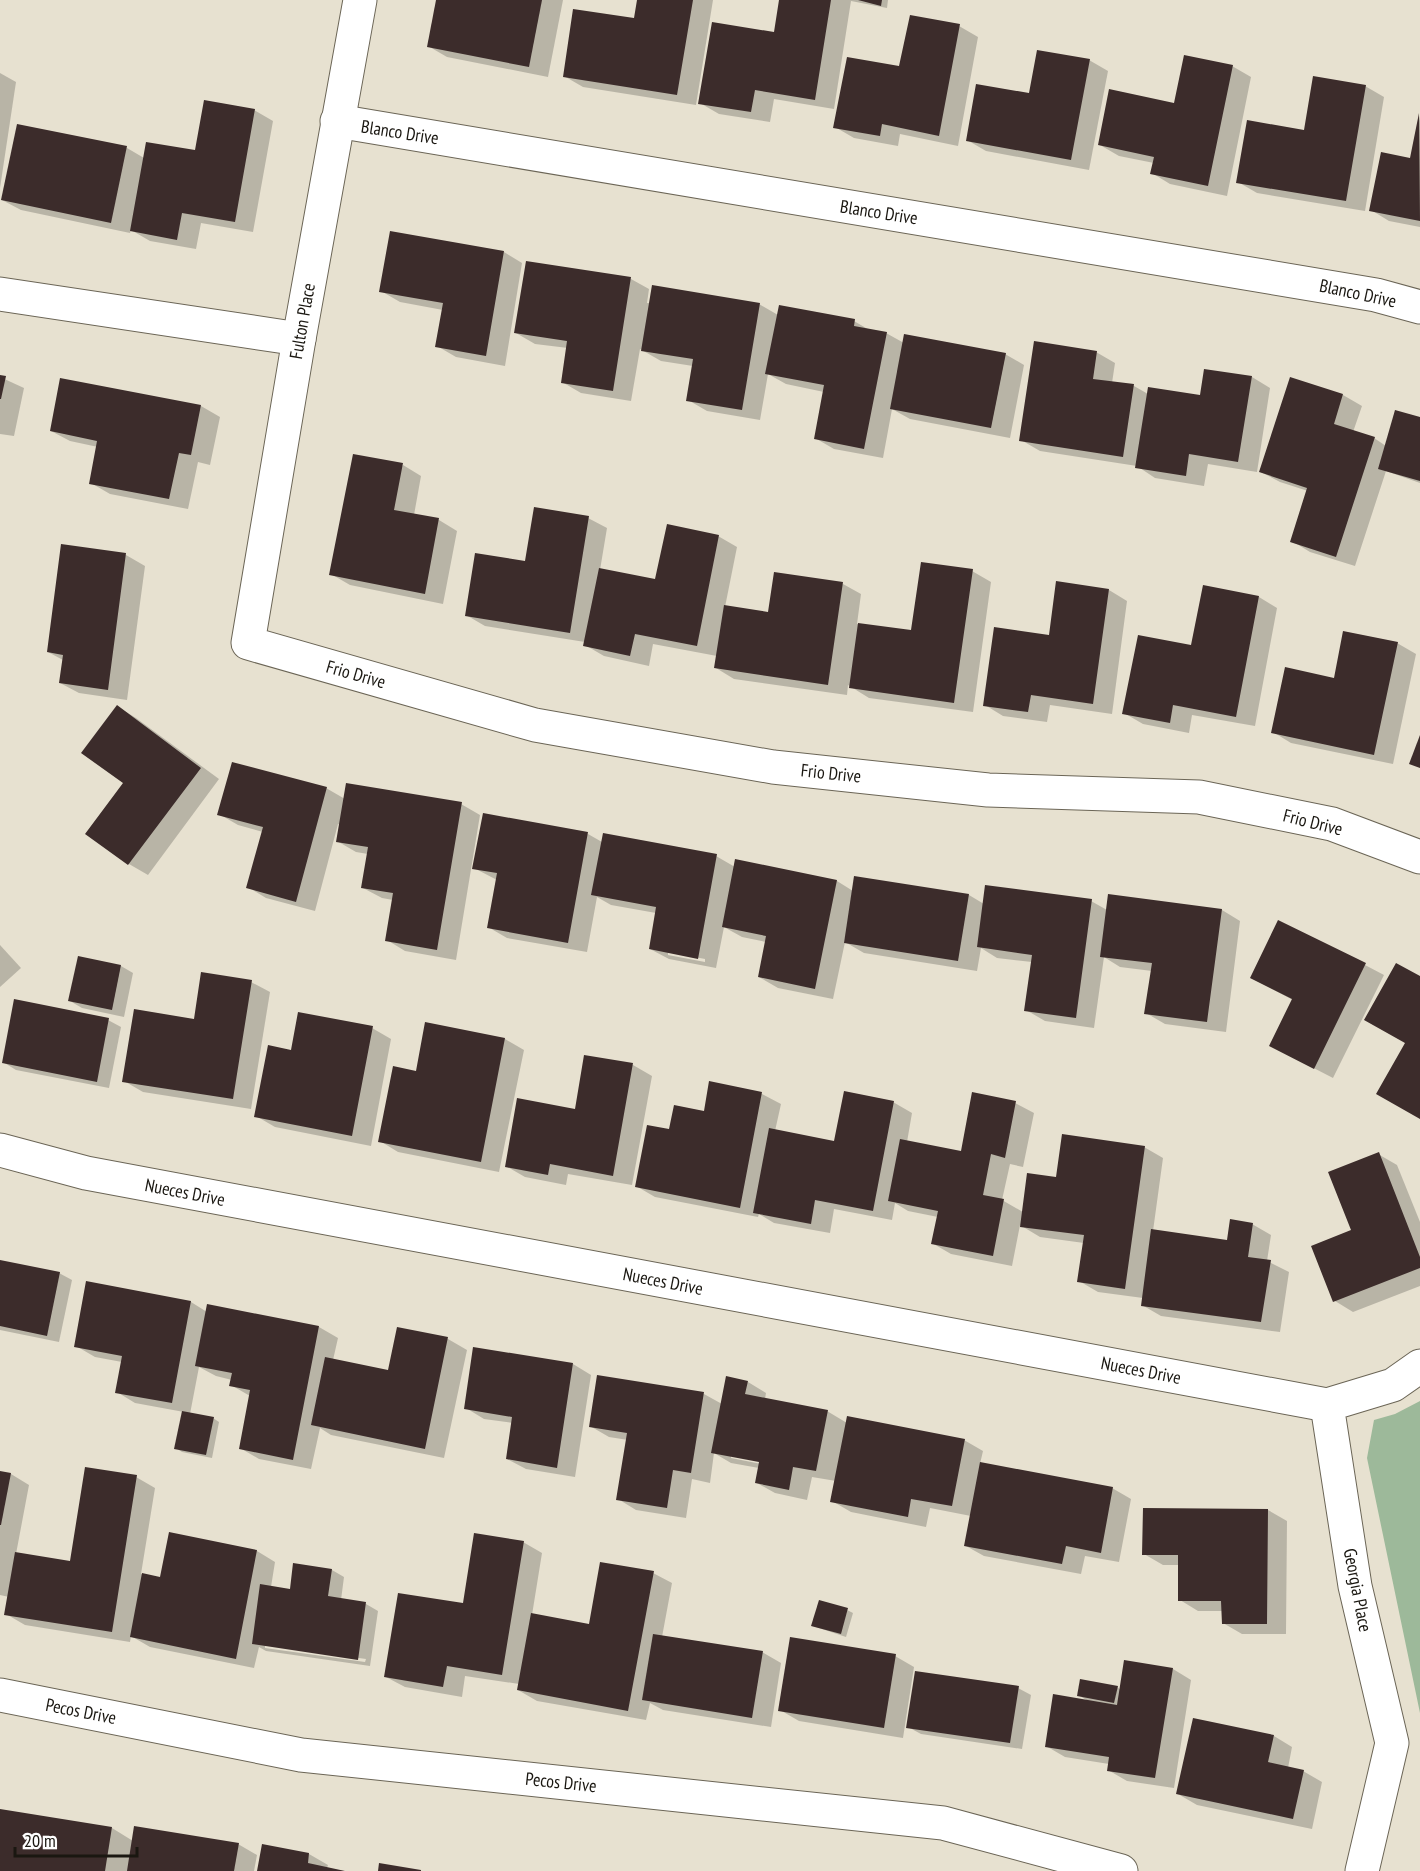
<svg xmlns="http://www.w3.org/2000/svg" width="1420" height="1871" font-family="'PT Sans Narrow',sans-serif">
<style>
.green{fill:#9db99a}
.shadow{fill:#0003;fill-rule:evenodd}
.building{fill:#3c2c2b}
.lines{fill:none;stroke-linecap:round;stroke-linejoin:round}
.minor-casing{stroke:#6b6556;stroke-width:35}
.minor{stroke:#fff;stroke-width:33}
.labels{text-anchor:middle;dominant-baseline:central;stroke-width:6;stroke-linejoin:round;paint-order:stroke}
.street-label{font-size:18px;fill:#1a1711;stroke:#fff}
</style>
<rect width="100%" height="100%" fill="#e7e1d0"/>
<path class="green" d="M 1420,1401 L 1420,1713 L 1367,1458 L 1374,1420 L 1395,1414 Z"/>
<g class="shadow">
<path d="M 437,0 L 563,0 L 548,77 L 447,57 L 428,46 Z"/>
<path d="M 639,0 L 713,0 L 696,105 L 583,87 L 564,76 L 635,20 Z"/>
<path d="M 780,0 L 888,0 L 887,8 L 851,1 L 834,109 L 774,99 L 770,122 L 719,114 L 700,103 L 775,34 Z"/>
<path d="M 959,26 L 978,37 L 958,146 L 900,134 L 898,146 L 854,138 L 835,127 L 901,68 Z"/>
<path d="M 1089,60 L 1108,71 L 1089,170 L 986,151 L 967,140 L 1030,95 Z"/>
<path d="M 1232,66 L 1251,77 L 1227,196 L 1170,184 L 1152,173 L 1154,163 L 1119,156 L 1100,145 L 1175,104 Z"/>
<path d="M 0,73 L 16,82 L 0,188 Z"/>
<path d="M 1365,86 L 1384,97 L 1365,211 L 1257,193 L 1238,182 Z"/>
<path d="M 254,110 L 273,121 L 253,232 L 201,223 L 196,249 L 150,241 L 131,230 L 130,233 L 21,210 L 2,200 L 18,125 L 127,148 L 144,158 L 196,152 Z"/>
<path d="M 1420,116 L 1420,227 L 1389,221 L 1371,210 L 1411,160 Z"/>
<path d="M 504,252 L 522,263 L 505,366 L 456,357 L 437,346 L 443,310 L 400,302 L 381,291 Z"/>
<path d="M 631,279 L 649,289 L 647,303 L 759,304 L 778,315 L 854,321 L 871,331 L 886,333 L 904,343 L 1005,354 L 1024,365 L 1010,438 L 910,419 L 892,409 L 883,458 L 834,449 L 815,438 L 824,392 L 786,384 L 768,374 L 760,420 L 707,411 L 688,400 L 693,366 L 661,361 L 640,349 L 631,401 L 581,393 L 562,382 L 568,348 L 535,344 L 516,333 Z"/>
<path d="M 1096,352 L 1115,363 L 1112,383 L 1134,386 L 1148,394 L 1201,397 L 1252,377 L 1270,388 L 1257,472 L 1208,464 L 1204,486 L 1155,478 L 1137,466 L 1040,451 L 1021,440 Z"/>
<path d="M 0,377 L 24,388 L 14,436 L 0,434 Z"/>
<path d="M 1291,379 L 1343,395 L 1362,406 L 1353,432 L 1374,438 L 1386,446 L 1420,419 L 1420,483 L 1386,471 L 1355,566 L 1310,552 L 1292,541 L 1308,491 L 1280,482 L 1261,472 Z"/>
<path d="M 201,406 L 220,417 L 210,465 L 198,462 L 188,509 L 110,494 L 91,483 L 98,447 L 70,441 L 51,431 Z"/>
<path d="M 403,465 L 421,476 L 414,515 L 439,520 L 457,531 L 443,604 L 350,585 L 331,574 Z"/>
<path d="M 588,518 L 607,528 L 600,570 L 656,581 L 718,536 L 737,547 L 725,607 L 770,614 L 843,584 L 861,594 L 857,624 L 912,632 L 972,571 L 991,582 L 973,712 L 869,698 L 848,685 L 847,695 L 734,679 L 716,668 L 717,656 L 653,644 L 649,666 L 604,656 L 585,645 L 585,642 L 485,626 L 466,615 L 526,563 Z"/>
<path d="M 62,546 L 126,555 L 145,566 L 127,700 L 79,693 L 60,683 L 63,660 L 48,652 Z"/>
<path d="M 1109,590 L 1127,601 L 1112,714 L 1050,705 L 1047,722 L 1003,716 L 985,705 L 1050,637 Z"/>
<path d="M 1259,597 L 1277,608 L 1255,726 L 1192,715 L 1189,733 L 1143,724 L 1124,713 L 1192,647 Z"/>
<path d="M 1397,643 L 1416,654 L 1393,764 L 1291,743 L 1273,732 L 1335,679 Z"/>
<path d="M 118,707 L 136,718 L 219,779 L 148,875 L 129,864 L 125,783 Z"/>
<path d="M 326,788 L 345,799 L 461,804 L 480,815 L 456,960 L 405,951 L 387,940 L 393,900 L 382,898 L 363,888 L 368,854 L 356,852 L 337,841 L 340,825 L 338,824 L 315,911 L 266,898 L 248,887 L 263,832 L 238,825 L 219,814 Z"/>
<path d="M 588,834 L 602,842 L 716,856 L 735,867 L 837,881 L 853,891 L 969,895 L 984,904 L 1091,901 L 1107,910 L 1222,910 L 1240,921 L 1226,1032 L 1165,1024 L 1146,1013 L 1152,971 L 1120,967 L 1104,957 L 1094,1028 L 1045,1021 L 1026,1010 L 1032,962 L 997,958 L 981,948 L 977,971 L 864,953 L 845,942 L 833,999 L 778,988 L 759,977 L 766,942 L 742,937 L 724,927 L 716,968 L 669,959 L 650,949 L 656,913 L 611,905 L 597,897 L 587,952 L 507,938 L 488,927 L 497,880 L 474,868 ZM 668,952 L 705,959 L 705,962 L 668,955 Z"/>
<path d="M 0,945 L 21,968 L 0,987 Z"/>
<path d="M 79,957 L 121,966 L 133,973 L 124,1017 L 82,1008 L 70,1001 Z"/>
<path d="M 1365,965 L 1384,975 L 1333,1078 L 1271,1046 L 1293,1000 L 1251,978 Z"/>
<path d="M 251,982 L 270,992 L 251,1109 L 143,1092 L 124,1081 L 195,1021 Z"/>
<path d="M 108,1020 L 121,1027 L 109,1088 L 16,1070 L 3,1062 Z"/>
<path d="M 427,1024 L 505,1039 L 524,1050 L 499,1172 L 398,1152 L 380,1141 L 417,1073 Z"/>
<path d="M 372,1028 L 391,1039 L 371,1146 L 275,1127 L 256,1116 L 292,1051 Z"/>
<path d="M 585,1056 L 633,1065 L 652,1076 L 632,1185 L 568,1174 L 566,1185 L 525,1177 L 506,1166 L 576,1110 Z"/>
<path d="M 711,1083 L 762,1094 L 781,1104 L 775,1131 L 836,1142 L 893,1102 L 912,1113 L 907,1142 L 962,1153 L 1015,1103 L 1034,1113 L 1023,1167 L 1010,1164 L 1002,1200 L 1023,1212 L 1057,1179 L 1144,1147 L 1163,1158 L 1153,1231 L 1228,1242 L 1252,1224 L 1271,1235 L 1267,1261 L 1289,1272 L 1280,1332 L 1161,1316 L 1142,1305 L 1143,1298 L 1098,1292 L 1079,1281 L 1084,1243 L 1040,1237 L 1020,1225 L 1012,1266 L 951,1254 L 932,1243 L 938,1217 L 908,1211 L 895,1203 L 892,1220 L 834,1209 L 830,1233 L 774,1223 L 759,1214 L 758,1217 L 655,1197 L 636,1186 L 670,1131 L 705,1112 Z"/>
<path d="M 1378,1154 L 1397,1165 L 1420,1222 L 1420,1286 L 1353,1312 L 1335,1301 L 1353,1230 Z"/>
<path d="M 0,1261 L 59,1273 L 72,1280 L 59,1342 L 0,1330 Z"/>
<path d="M 88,1283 L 191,1302 L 207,1312 L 209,1306 L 319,1327 L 338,1338 L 333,1360 L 389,1372 L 398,1329 L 448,1339 L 467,1350 L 444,1458 L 331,1435 L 320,1428 L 311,1469 L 259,1459 L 240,1448 L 250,1396 L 231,1385 L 232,1380 L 216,1376 L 199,1367 L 190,1414 L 213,1418 L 219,1422 L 212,1458 L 182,1452 L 176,1448 L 184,1412 L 135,1403 L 117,1392 L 122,1362 L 95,1357 L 76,1346 Z"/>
<path d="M 573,1364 L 591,1375 L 575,1477 L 526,1469 L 507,1459 L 513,1423 L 484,1419 L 466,1408 Z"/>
<path d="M 748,1382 L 766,1393 L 765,1399 L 827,1411 L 847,1423 L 964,1440 L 983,1451 L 980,1464 L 1112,1488 L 1131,1499 L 1119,1562 L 1085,1556 L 1081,1574 L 984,1556 L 966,1546 L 971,1516 L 930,1508 L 926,1527 L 851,1512 L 832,1501 L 836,1481 L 812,1477 L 807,1500 L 775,1493 L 757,1483 L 759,1468 L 731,1463 L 714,1453 L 710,1483 L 692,1479 L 686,1518 L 636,1510 L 618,1499 L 628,1440 L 609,1437 L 590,1426 L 704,1394 L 722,1404 ZM 731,1455 L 766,1462 L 766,1465 L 731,1458 Z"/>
<path d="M 0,1472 L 11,1474 L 29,1485 L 16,1554 L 71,1563 L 136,1477 L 155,1488 L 141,1574 L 161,1579 L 170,1534 L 257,1551 L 275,1562 L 271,1587 L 291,1590 L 332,1570 L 344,1577 L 341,1600 L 366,1604 L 378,1611 L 370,1666 L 266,1651 L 259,1647 L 254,1668 L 150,1647 L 131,1636 L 130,1642 L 25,1625 L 6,1614 L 9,1597 L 0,1595 ZM 265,1645 L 366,1659 L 365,1662 L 265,1648 Z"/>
<path d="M 1268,1510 L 1287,1521 L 1286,1634 L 1242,1634 L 1223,1623 L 1223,1611 L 1198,1611 L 1180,1600 L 1180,1565 L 1163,1565 L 1144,1554 Z"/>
<path d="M 523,1542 L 542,1553 L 532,1615 L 590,1626 L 653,1573 L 672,1583 L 662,1637 L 762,1652 L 781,1663 L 771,1727 L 663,1710 L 650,1703 L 646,1720 L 537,1701 L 518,1690 L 519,1684 L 465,1676 L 462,1697 L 405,1687 L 386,1677 L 464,1605 Z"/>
<path d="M 847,1610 L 853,1613 L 846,1637 L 813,1626 Z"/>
<path d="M 895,1656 L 914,1667 L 903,1738 L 799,1721 L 780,1710 Z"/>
<path d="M 1173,1669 L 1191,1680 L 1174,1788 L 1127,1781 L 1108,1770 L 1109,1764 L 1065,1757 L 1046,1746 L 1090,1702 L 1078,1695 L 1117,1687 L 1121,1690 Z"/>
<path d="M 1018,1688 L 1031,1695 L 1022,1749 L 921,1734 L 908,1727 Z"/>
<path d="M 1274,1736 L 1292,1747 L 1288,1768 L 1303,1771 L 1322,1782 L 1312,1829 L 1197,1805 L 1178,1794 Z"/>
<path d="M 0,1811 L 112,1828 L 133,1841 L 238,1844 L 257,1855 L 254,1871 L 0,1871 Z"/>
<path d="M 309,1854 L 328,1865 L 327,1868 L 343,1871 L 258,1871 Z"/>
</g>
<g class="building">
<path d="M 436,0 L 542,0 L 529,67 L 427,47 Z"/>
<path d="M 637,0 L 693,0 L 677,95 L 563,77 L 573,9 L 634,18 Z"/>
<path d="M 779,0 L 831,0 L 815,100 L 755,90 L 751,112 L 698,104 L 712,22 L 774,32 Z"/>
<path d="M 858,0 L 882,0 L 881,6 Z"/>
<path d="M 910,15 L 960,24 L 939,136 L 882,124 L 880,136 L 833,128 L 847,57 L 899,66 Z"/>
<path d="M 1037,50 L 1090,59 L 1071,160 L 966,141 L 976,84 L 1029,93 Z"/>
<path d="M 1184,55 L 1233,65 L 1208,186 L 1150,174 L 1154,157 L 1098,145 L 1109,89 L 1174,103 Z"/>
<path d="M 1313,76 L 1366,85 L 1346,201 L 1236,183 L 1247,120 L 1304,130 Z"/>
<path d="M 204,100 L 255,109 L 235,222 L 182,213 L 177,240 L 130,231 L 146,142 L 195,150 Z"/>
<path d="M 1419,113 L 1420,221 L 1369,211 L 1381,152 L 1410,158 Z"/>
<path d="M 17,124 L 127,146 L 111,223 L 1,200 Z"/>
<path d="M 390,231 L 504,251 L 486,356 L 435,347 L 443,303 L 379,292 Z"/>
<path d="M 526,261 L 631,277 L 613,391 L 561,383 L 567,341 L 514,333 Z"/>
<path d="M 652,285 L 760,303 L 742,410 L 686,401 L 693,359 L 641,351 Z"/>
<path d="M 779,305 L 855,319 L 854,326 L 887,332 L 864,449 L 814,439 L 824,385 L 765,374 Z"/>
<path d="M 904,334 L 1006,353 L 991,428 L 890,409 Z"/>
<path d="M 1034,341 L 1097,351 L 1093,379 L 1134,384 L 1123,457 L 1019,441 Z"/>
<path d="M 1204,369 L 1252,376 L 1238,462 L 1189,454 L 1186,476 L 1135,468 L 1148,387 L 1200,395 Z"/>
<path d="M 0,375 L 6,376 L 1,399 L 0,399 Z"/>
<path d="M 1290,377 L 1343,394 L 1334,424 L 1375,437 L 1336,557 L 1290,542 L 1307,488 L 1259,472 Z"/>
<path d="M 60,378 L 201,405 L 191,455 L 179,453 L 169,499 L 89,484 L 97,441 L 50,431 Z"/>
<path d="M 1395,410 L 1420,417 L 1420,481 L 1378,469 Z"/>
<path d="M 353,454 L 403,463 L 394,510 L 439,518 L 425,594 L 329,575 Z"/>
<path d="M 534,507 L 589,516 L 570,633 L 465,616 L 475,553 L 525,561 Z"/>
<path d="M 667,524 L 719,535 L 697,646 L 635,634 L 630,656 L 583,646 L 599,568 L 655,579 Z"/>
<path d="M 61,544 L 126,553 L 108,690 L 59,683 L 63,655 L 47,652 Z"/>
<path d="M 921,562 L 973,569 L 954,703 L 849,688 L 858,623 L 911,630 Z"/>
<path d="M 774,572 L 843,582 L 828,685 L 714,668 L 724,605 L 768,612 Z"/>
<path d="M 1056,581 L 1109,589 L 1093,704 L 1031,695 L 1028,712 L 983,706 L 994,627 L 1049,635 Z"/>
<path d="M 1203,585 L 1259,596 L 1236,717 L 1173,705 L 1170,723 L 1122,714 L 1138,635 L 1191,645 Z"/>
<path d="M 1343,631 L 1398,642 L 1374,755 L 1271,733 L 1285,667 L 1334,678 Z"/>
<path d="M 117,705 L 201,768 L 128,865 L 85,834 L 123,783 L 81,753 Z"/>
<path d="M 1420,735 L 1420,768 L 1409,764 Z"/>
<path d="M 232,762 L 327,787 L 296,902 L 246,888 L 263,827 L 217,815 Z"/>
<path d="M 346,783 L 462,802 L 437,950 L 385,941 L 393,893 L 361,888 L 368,847 L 336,842 Z"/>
<path d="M 483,813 L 588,832 L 568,943 L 487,928 L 497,873 L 472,869 Z"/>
<path d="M 603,833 L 717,854 L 698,959 L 649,949 L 656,907 L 591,895 Z"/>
<path d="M 735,859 L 837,880 L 815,989 L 758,977 L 766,936 L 722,927 Z"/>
<path d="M 854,876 L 969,894 L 958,961 L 844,943 Z"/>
<path d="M 985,885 L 1092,899 L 1076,1018 L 1024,1011 L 1032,955 L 977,947 Z"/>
<path d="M 1108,894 L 1222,909 L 1207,1022 L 1144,1014 L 1152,963 L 1100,957 Z"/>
<path d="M 1278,920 L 1366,963 L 1314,1069 L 1269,1046 L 1292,999 L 1250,978 Z"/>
<path d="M 78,956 L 121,965 L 112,1010 L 68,1001 Z"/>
<path d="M 1396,963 L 1420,976 L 1420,1119 L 1376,1094 L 1405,1043 L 1364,1020 Z"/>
<path d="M 201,972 L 252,980 L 233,1099 L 122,1082 L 134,1009 L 194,1019 Z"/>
<path d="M 14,999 L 109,1018 L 97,1082 L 2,1063 Z"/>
<path d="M 298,1012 L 373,1026 L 352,1136 L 254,1117 L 268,1045 L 291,1050 Z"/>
<path d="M 425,1022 L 505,1038 L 481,1162 L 378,1142 L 393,1066 L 416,1071 Z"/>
<path d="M 584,1055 L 633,1063 L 613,1176 L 550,1164 L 548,1175 L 505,1167 L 517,1098 L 575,1109 Z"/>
<path d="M 709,1081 L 762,1092 L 740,1208 L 635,1187 L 647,1125 L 669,1129 L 674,1105 L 704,1111 Z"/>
<path d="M 844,1091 L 894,1101 L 873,1211 L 815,1200 L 811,1224 L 753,1213 L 769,1128 L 834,1141 Z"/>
<path d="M 972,1092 L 1016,1101 L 1005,1158 L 991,1154 L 983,1195 L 1004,1199 L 993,1256 L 931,1244 L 938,1211 L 888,1201 L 900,1139 L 961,1151 Z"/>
<path d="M 1062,1134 L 1145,1146 L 1125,1289 L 1077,1282 L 1084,1235 L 1020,1227 L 1027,1173 L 1056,1177 Z"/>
<path d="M 1379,1152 L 1420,1257 L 1420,1268 L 1333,1302 L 1311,1246 L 1351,1230 L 1328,1172 Z"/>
<path d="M 1230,1219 L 1253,1223 L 1248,1257 L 1271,1260 L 1261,1322 L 1141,1306 L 1151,1229 L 1227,1240 Z"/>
<path d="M 0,1260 L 60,1272 L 47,1336 L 0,1326 Z"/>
<path d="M 86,1281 L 191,1301 L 172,1403 L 115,1393 L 122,1356 L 74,1347 Z"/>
<path d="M 207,1304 L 319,1326 L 293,1460 L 239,1449 L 250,1390 L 229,1386 L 232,1373 L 195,1366 Z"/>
<path d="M 397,1327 L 448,1337 L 425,1449 L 311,1425 L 325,1357 L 388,1370 Z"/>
<path d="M 473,1347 L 573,1363 L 557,1468 L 506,1459 L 512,1417 L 464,1409 Z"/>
<path d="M 597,1375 L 704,1392 L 691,1473 L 673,1470 L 667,1508 L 616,1500 L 627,1433 L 589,1427 Z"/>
<path d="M 726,1376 L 748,1381 L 745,1394 L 828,1410 L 816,1471 L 793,1467 L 789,1490 L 755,1483 L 759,1462 L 711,1453 Z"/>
<path d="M 182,1411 L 214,1417 L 206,1455 L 174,1449 Z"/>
<path d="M 847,1416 L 965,1439 L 952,1506 L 911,1499 L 908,1517 L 830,1502 Z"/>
<path d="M 980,1462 L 1113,1487 L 1101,1553 L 1066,1546 L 1062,1564 L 964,1546 Z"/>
<path d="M 85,1467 L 137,1475 L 112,1632 L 4,1615 L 15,1552 L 70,1561 Z"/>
<path d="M 0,1471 L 11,1473 L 1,1525 L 0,1525 Z"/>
<path d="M 1143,1508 L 1268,1509 L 1267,1624 L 1222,1624 L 1221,1601 L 1178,1601 L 1178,1555 L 1142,1555 Z"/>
<path d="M 169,1532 L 257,1550 L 236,1659 L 130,1637 L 142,1573 L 160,1577 Z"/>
<path d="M 474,1533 L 524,1541 L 502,1675 L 447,1666 L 443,1687 L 384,1677 L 398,1593 L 463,1603 Z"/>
<path d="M 600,1562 L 654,1571 L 628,1711 L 517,1690 L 531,1613 L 589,1624 Z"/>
<path d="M 293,1563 L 332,1569 L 328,1596 L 366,1602 L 358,1660 L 252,1644 L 260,1584 L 290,1589 Z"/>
<path d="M 819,1600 L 848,1608 L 841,1634 L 811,1626 Z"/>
<path d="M 653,1634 L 763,1651 L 752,1718 L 642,1700 Z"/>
<path d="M 790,1637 L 896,1654 L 884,1728 L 778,1711 Z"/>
<path d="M 1124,1660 L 1173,1668 L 1155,1778 L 1107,1771 L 1109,1757 L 1045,1747 L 1053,1694 L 1117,1705 Z"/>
<path d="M 915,1671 L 1019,1686 L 1010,1743 L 906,1728 Z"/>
<path d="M 1080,1679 L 1118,1686 L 1114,1703 L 1077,1696 Z"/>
<path d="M 1193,1718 L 1274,1735 L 1268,1762 L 1304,1770 L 1293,1819 L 1176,1794 Z"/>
<path d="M 0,1809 L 112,1827 L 105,1871 L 0,1871 Z"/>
<path d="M 134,1826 L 239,1843 L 234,1871 L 127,1871 Z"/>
<path d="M 262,1844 L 309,1853 L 308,1863 L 345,1871 L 257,1871 Z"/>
<path d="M 379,1863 L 421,1870 L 421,1871 L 378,1871 Z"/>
</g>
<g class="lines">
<g class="minor-casing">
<g id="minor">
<path d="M 360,0 L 299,339 L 248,643 L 535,725 L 773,767 L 988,790 L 1199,797 L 1332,824 L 1420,857"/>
<path d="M 337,121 L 1376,295 L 1420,307"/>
<path d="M 0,294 L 299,339"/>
<path d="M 0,1150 L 86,1173 L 1327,1405"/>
<path d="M 0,1695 L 301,1755 L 943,1823 L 1121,1871"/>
<path d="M 1362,1871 L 1392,1743 L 1355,1586 L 1327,1405 L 1393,1385 L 1420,1366"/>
</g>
</g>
<use href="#minor" class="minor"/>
</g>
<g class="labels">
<g class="street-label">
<text transform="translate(400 132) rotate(9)">Blanco Drive</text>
<text transform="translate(879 212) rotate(9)">Blanco Drive</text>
<text transform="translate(1358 293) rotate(12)">Blanco Drive</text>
<text transform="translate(302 321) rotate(-80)">Fulton Place</text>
<text transform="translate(356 674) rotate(16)">Frio Drive</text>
<text transform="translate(831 773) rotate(6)">Frio Drive</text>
<text transform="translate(1313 822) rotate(14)">Frio Drive</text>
<text transform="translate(185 1192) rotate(11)">Nueces Drive</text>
<text transform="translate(663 1281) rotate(11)">Nueces Drive</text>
<text transform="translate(1141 1370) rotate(11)">Nueces Drive</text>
<text transform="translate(1358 1590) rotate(79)">Georgia Place</text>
<text transform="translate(81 1711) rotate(11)">Pecos Drive</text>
<text transform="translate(561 1782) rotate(6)">Pecos Drive</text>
</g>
</g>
<path d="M15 1847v9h122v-9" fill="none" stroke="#1a1711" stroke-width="3"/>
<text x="24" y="1847" font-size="18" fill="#1a1711" stroke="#ffffff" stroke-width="4.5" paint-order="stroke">20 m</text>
</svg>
